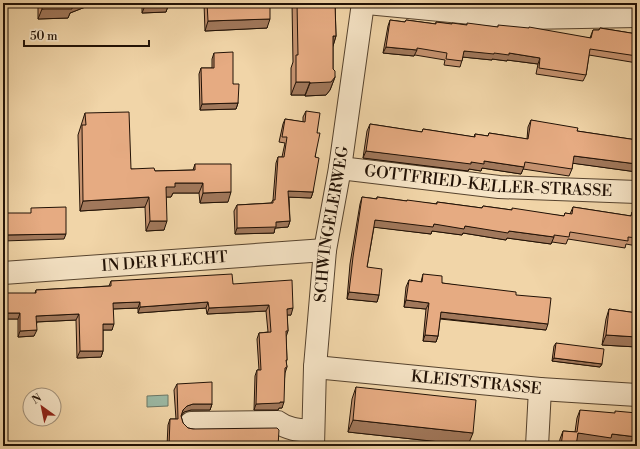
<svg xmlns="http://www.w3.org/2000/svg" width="640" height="449" font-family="'Libre Bodoni',serif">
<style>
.water{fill:#9bb9a5;stroke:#6b7665}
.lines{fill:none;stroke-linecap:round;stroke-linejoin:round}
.minor-casing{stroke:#56432e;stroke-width:24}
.minor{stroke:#f6e4c6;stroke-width:22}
.wall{fill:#c69370;stroke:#221206}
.shaded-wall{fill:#a1785b;stroke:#221206}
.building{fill:#e6ab82;stroke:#221206}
.labels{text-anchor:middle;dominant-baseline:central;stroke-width:4;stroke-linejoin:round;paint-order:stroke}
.street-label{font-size:16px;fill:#221206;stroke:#f6e4c6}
</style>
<rect width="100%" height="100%" fill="#f1d5a8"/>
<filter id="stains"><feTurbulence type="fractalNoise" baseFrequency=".005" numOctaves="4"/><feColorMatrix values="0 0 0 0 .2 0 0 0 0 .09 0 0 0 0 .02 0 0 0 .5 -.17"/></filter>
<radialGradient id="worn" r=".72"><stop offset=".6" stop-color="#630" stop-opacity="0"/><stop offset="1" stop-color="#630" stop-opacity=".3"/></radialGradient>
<path class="water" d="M 168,395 L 168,406 L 147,407 L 147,396 Z"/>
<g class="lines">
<g class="minor-casing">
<g id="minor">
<path d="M 367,3 L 525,18 L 637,16"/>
<path id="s1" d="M 340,168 L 499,187 L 637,192"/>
<path id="s2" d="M 3,273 L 325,250"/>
<path id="s3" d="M 315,367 L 540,389 L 637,395"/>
<path d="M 191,423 L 278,422 C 288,430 301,430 313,431"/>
<path id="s4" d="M 313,446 L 315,367 L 325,250 L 340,168 L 363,3"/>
<path d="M 537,446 L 540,389"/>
</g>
</g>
<use href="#minor" class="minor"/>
</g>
<g class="wall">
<path d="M 38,3 L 94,3 L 93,4 L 70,13 L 68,18 L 38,19 Z"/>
<path d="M 142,3 L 171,3 L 169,3 L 166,12 L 142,13 Z"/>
<path d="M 204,3 L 270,3 L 267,28 L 205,31 Z"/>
<path d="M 292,3 L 335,3 L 336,36 L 333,46 L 333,69 L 335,77 L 330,90 L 326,95 L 305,96 L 305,95 L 291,95 L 291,68 L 293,62 Z"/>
<path d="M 571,3 L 596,3 L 595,4 L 581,5 Z"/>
<path d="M 390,20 L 405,22 L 406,20 L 436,24 L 436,22 L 451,24 L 467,25 L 590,38 L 593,30 L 599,30 L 600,28 L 637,34 L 637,63 L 589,55 L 586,75 L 583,81 L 536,74 L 538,64 L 507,60 L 507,61 L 492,59 L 492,60 L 463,57 L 460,67 L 444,65 L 445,60 L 415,55 L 414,56 L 383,53 L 388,26 Z"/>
<path d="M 214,53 L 233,84 L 238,103 L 236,109 L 200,110 L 199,74 L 201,68 L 212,68 L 212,59 Z"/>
<path d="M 306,111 L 317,133 L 313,192 L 311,198 L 289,197 L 290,221 L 288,227 L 275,228 L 274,233 L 235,234 L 234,211 L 237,205 L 271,203 L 273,200 L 276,163 L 278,157 L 282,157 L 285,143 L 279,142 L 283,124 L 285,119 L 303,122 L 303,117 Z"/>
<path d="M 85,113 L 131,169 L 155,171 L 193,170 L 195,164 L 228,202 L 200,203 L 199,193 L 173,193 L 171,197 L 166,197 L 164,230 L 146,231 L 145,207 L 80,211 L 78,135 Z"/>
<path d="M 531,120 L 577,131 L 637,140 L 637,172 L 572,163 L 572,169 L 569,176 L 523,169 L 521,174 L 482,168 L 481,171 L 469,169 L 468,171 L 363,158 L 367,131 L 370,124 L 422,132 L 423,129 L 474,137 L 475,134 L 488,136 L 489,133 L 527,139 L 528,127 Z"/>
<path d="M 362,197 L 377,199 L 377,197 L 407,201 L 437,204 L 437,202 L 482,208 L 483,206 L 512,210 L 564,216 L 565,213 L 570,214 L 573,207 L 631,216 L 632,212 L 637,213 L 637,246 L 626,244 L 625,248 L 568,239 L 566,244 L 552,242 L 551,244 L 507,238 L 506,240 L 463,233 L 462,235 L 432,231 L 431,234 L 374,227 L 367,267 L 379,295 L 377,302 L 347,299 L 350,264 L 360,204 Z"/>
<path d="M 423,274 L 442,283 L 516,295 L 546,330 L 440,319 L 438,336 L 436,342 L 423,341 L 426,309 L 404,307 L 406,287 L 409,280 L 421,282 Z"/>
<path d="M 111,281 L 233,284 L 291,315 L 287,315 L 288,331 L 286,337 L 287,360 L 286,362 L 287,367 L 285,373 L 282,408 L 279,408 L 278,410 L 254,410 L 255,376 L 257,370 L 259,370 L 257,339 L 259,333 L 268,332 L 266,311 L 207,314 L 206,308 L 138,313 L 138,308 L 113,309 L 112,330 L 103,330 L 103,351 L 101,357 L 77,358 L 76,320 L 37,322 L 34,336 L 18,337 L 18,319 L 3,319 L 35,293 L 36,290 L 109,286 Z"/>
<path d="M 609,309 L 637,313 L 637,347 L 602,345 L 606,319 Z"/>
<path d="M 556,343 L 602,364 L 600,367 L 552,361 L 554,346 Z"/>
<path d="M 177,384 L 212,404 L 210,410 L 191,410 L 184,412 L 181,416 L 183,423 L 188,428 L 278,446 L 167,446 L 168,425 L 170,419 L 176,419 L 174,390 Z"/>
<path d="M 356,387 L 468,445 L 348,432 L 352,399 Z"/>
<path d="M 580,410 L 610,442 L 608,446 L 577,442 L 576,446 L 559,446 L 560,439 L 563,431 L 575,432 L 577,418 Z"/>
</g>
<g class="shaded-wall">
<path d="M 75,3 L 94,3 L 93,4 L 70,13 L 68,18 L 38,19 L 42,9 L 72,4 Z"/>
<path d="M 146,3 L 171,3 L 169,3 L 166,12 L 142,13 Z"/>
<path d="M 581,3 L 596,3 L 595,4 L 581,5 Z"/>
<path d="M 270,19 L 267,28 L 205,31 L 208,21 Z"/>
<path d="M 333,36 L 336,36 L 332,49 Z"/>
<path d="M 386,47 L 417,50 L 414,56 L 383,53 Z"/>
<path d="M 464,51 L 509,53 L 540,58 L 538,64 L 507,60 L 507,61 L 492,59 L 492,60 L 462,57 Z"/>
<path d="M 335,77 L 330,90 L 326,95 L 305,96 L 310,83 Z"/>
<path d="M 296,82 L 310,82 L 305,95 L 291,95 Z"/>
<path d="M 238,103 L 236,109 L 200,110 L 202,104 Z"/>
<path d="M 366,151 L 471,162 L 484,161 L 524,167 L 521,174 L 482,168 L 481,171 L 469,169 L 468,171 L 363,158 Z"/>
<path d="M 574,156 L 637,164 L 637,172 L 571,163 Z"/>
<path d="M 175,183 L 203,183 L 199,193 L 173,193 L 171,197 L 162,197 L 166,187 Z"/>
<path d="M 288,191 L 313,192 L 311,198 L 286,197 Z"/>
<path d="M 231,192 L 228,202 L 200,203 L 203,193 Z"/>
<path d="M 149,197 L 145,207 L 80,211 L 83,201 Z"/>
<path d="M 375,220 L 465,226 L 509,231 L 554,237 L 551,244 L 507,238 L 506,240 L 463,233 L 462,235 L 432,231 L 431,234 L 372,227 Z"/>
<path d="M 150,221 L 167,221 L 164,230 L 146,231 Z"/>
<path d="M 290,221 L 288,227 L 275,228 L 274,233 L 235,234 L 237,228 L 276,222 Z"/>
<path d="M 66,234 L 64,239 L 3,241 L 3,235 Z"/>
<path d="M 349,292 L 379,295 L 377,302 L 347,299 Z"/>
<path d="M 406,300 L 429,303 L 426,309 L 404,307 Z"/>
<path d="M 140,302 L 138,308 L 111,309 L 113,303 Z"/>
<path d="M 208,302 L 206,308 L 138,313 L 140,307 Z"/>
<path d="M 269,305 L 266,311 L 207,314 L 209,308 Z"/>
<path d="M 293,308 L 291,315 L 285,315 L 287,309 Z"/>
<path d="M 441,312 L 548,324 L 546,330 L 438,318 Z"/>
<path d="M 3,313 L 20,313 L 18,319 L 3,319 Z"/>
<path d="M 79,314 L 76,320 L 34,322 L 36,316 Z"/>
<path d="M 103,324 L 114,324 L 112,330 L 101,330 Z"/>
<path d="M 37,330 L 34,336 L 18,337 L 20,331 Z"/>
<path d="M 425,335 L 438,336 L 436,342 L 423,341 Z"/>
<path d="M 606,335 L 637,337 L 637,347 L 602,345 Z"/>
<path d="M 80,351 L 103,351 L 101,357 L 77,358 Z"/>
<path d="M 554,358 L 602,364 L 600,367 L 552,361 Z"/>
<path d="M 280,402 L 284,402 L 282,408 L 279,408 L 278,410 L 254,410 L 256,404 Z"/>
<path d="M 193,404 L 212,404 L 210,410 L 191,410 L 184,412 L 180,417 L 183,410 L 187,406 Z"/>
<path d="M 353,420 L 473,433 L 468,445 L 348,432 Z"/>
<path d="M 578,433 L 612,434 L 637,437 L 637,446 L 610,442 L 608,446 L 575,442 Z"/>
<path d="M 208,444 L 252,446 L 208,446 Z"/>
</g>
<g class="building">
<path d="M 42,3 L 75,3 L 72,4 L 72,9 L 42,9 Z"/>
<path d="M 207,3 L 270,3 L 270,19 L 208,21 Z"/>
<path d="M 297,3 L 335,3 L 336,36 L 333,36 L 333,69 L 335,71 L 335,77 L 331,82 L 310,83 L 310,82 L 296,82 L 296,55 L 298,55 Z"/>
<path d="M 390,20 L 405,22 L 406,20 L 436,24 L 436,22 L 452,24 L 452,23 L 467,25 L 467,23 L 498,27 L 498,25 L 529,28 L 529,27 L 591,38 L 593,30 L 599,30 L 600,28 L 637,34 L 637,56 L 590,49 L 586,75 L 539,68 L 540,58 L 509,53 L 509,55 L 494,53 L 494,54 L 464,51 L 462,61 L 446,59 L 447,53 L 417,48 L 417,50 L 386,47 Z"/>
<path d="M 233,52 L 233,84 L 239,84 L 238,103 L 202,104 L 201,68 L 214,68 L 214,53 Z"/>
<path d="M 306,111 L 320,113 L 317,133 L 320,133 L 315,157 L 319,158 L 313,192 L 288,191 L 290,221 L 276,222 L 276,227 L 237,228 L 237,205 L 273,203 L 273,200 L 275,200 L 278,157 L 284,157 L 287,137 L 282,137 L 285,119 L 305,122 Z"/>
<path d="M 129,112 L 131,169 L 154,168 L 155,171 L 195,170 L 195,164 L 231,164 L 231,192 L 203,193 L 203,183 L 175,183 L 175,187 L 166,187 L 167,221 L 150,221 L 149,197 L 83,201 L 82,125 L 86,125 L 85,113 Z"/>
<path d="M 531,120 L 578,128 L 577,131 L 637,140 L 637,164 L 574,156 L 572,169 L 525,162 L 524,167 L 484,161 L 484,164 L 471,162 L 471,164 L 366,151 L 370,124 L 422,132 L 423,129 L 475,137 L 475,134 L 488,136 L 489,133 L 528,139 Z"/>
<path d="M 362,197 L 377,199 L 377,197 L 407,201 L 407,200 L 437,204 L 437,202 L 482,208 L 483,206 L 512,210 L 512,208 L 564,216 L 565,213 L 572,214 L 573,207 L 631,216 L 632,212 L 637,213 L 637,238 L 628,237 L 628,241 L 570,232 L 569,237 L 554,235 L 554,237 L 509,231 L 508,233 L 465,226 L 464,229 L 434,224 L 433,227 L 375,220 L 367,267 L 382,269 L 379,295 L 349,292 L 353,257 Z"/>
<path d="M 3,202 L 5,202 L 5,213 L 31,213 L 31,208 L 66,207 L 66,234 L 3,235 Z"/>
<path d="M 232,274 L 233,284 L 292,280 L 293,308 L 287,309 L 288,331 L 286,331 L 287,360 L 286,360 L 287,367 L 285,368 L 284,402 L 280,402 L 280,403 L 256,404 L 257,370 L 261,370 L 259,333 L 271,332 L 269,305 L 209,308 L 208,302 L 140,307 L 140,302 L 113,303 L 114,324 L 103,324 L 103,351 L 80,351 L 79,314 L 36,316 L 37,330 L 20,331 L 20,313 L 3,313 L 3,293 L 36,293 L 36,290 L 111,286 L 111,281 Z"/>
<path d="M 423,274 L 442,276 L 442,283 L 516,292 L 516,295 L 551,298 L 548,324 L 441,312 L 438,336 L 425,335 L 429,303 L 406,300 L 409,280 L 422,282 Z"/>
<path d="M 609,309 L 637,313 L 637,337 L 606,335 Z"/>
<path d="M 556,343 L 604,349 L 602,364 L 554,358 Z"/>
<path d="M 212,382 L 212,404 L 193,404 L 187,406 L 183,410 L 181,416 L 183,423 L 188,428 L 193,429 L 277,428 L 279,430 L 278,446 L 252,446 L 208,444 L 208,446 L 169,446 L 170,419 L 178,419 L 177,384 Z"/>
<path d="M 356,387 L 476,400 L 473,433 L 353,420 Z"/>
<path d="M 580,410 L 615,413 L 615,411 L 637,413 L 637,437 L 612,434 L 611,438 L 578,433 L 576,446 L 561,446 L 563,431 L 577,432 Z"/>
</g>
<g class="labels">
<g class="street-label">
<text stroke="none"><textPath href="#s1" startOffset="149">GOTTFRIED-KELLER-STRASSE</textPath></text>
<text stroke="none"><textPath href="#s4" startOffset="223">SCHWINGELERWEG</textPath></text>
<text stroke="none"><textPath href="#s2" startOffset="162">IN DER FLECHT</textPath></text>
<text stroke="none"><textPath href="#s3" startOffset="162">KLEISTSTRASSE</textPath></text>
</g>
</g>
<rect width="640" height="449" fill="none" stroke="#f1d5a8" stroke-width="16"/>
<rect x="4" y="4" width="632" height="441" fill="none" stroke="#221206" stroke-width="2"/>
<rect x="8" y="8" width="624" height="433" fill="none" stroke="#221206"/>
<g transform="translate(42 407) rotate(327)"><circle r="19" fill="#f6e4c6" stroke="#a19079"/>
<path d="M0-3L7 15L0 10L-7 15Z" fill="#8f2418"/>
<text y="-6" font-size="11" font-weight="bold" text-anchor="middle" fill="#221206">N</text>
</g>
<path d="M24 40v6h125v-6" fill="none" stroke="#221206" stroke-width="2"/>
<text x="30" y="40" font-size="12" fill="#221206" stroke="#f6e4c6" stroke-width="3" paint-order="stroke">50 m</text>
<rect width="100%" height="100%" filter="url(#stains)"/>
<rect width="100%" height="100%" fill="url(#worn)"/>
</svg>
